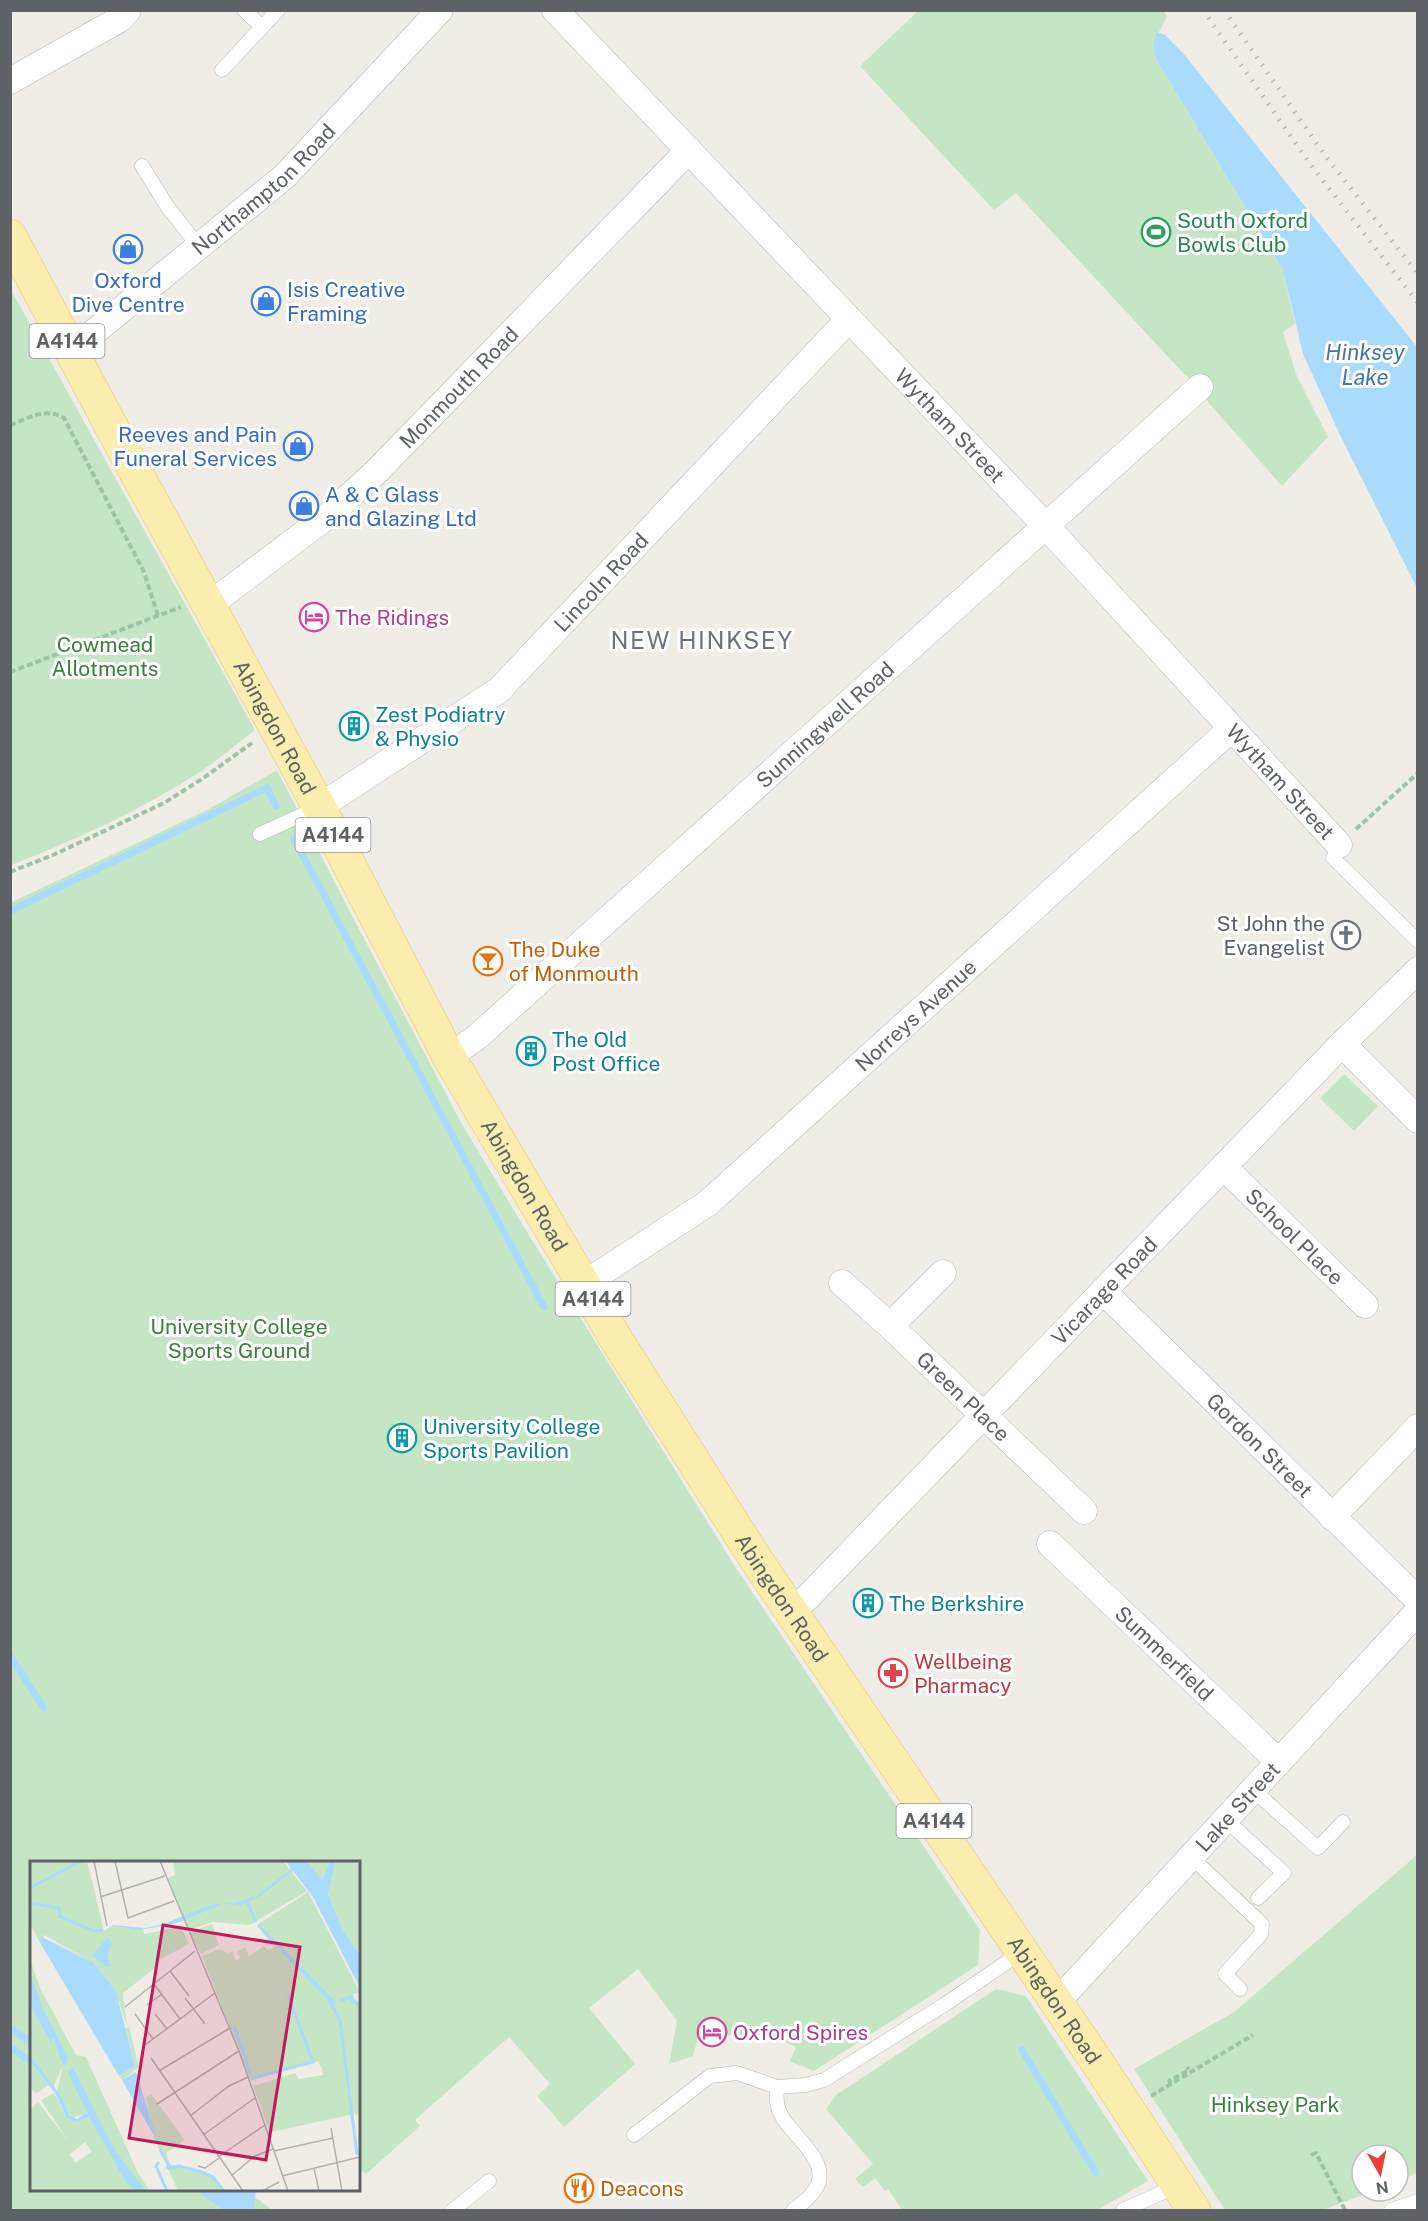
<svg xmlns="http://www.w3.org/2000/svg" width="1428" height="2221" font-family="'Public Sans',sans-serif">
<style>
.green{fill:#c5e6c4}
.water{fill:#aadbfc}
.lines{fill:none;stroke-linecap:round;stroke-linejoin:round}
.stream{stroke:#aadbfc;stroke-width:7}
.service-casing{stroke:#b4b7bb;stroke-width:15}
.minor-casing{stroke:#b4b7bb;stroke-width:27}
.primary-casing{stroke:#edc262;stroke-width:34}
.path{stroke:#9cc5a7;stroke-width:4;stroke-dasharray:6 3;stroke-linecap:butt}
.service{stroke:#fff;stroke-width:14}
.minor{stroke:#fff;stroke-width:26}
.primary{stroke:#fceeaf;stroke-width:33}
.rail{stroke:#b5b6b6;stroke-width:4.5;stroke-dasharray:1.5 8;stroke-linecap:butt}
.labels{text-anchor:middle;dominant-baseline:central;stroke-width:6;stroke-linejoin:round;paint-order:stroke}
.shield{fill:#fff;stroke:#8e9194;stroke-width:1.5}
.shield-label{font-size:20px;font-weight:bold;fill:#5e6266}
.street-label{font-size:21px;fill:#5e6266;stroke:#fff}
.leisure-label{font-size:21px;fill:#27864d;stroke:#fff;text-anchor:start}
.shop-label{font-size:21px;fill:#366cbe;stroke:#fff;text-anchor:start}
.hotel-label{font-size:21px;fill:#b23c85;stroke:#fff;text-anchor:start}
.park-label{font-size:21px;fill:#388339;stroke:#fff}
.culture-label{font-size:21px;fill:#0d838f;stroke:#fff;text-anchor:start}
.worship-label{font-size:21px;fill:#5b616d;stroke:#fff;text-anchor:end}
.food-label{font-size:21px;fill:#c56008;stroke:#fff;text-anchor:start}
.health-label{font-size:21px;fill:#be3a42;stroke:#fff;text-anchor:start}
.water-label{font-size:22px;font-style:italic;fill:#4376a6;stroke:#fff}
.quarter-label{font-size:24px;letter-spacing:1.5px;fill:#6f7478;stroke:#fff}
.inset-river{fill:none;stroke:#aadbfc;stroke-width:3}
.inset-road{fill:none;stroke:#b2b1af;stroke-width:1.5}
.view{fill:#c2185b;fill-opacity:0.15;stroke:#c2185b;stroke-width:3}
.inset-edge{fill:none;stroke:#5e6266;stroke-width:3}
</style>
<rect width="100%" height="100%" fill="#f0ede7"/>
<g class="green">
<path d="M 918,11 L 1163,11 L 1167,16 L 1153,44 L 1156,59 L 1283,270 L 1295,324 L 1283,332 L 1296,374 L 1328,437 L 1282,486 L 1208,402 L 1200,387 L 1185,375 L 1016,193 L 994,210 L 860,66 Z"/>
<path d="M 11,290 L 255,730 C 237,744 219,759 200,772 C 141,810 76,840 11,865 Z"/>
<path d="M 277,770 L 351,914 L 463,1126 L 527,1232 L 736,1568 L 980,1930 L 978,1965 L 814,2071 L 790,2061 L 796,2047 L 775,2038 L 730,2035 L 698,2038 L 693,2056 L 669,2064 L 677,2021 L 638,1969 L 589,2008 L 635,2064 L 564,2127 L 537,2096 L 550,2084 L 509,2037 L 415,2120 L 420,2126 L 366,2174 L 358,2167 L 358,1862 L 32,1862 L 32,2190 L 246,2190 L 272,2210 L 11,2210 L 10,903 L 207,810 Z"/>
<path d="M 1344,1074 L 1378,1106 L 1354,1131 L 1320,1098 Z"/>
<path d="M 1417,1855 L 1417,2173 L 1398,2181 L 1398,2155 L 1362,2155 L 1362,2191 L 1373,2191 L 1323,2210 L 1225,2210 L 1134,2069 L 1234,2012 Z"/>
<path d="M 996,1989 L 1026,1996 L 1148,2181 L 1097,2210 L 902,2210 L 888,2189 L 885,2191 L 875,2178 L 863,2187 L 855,2179 L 873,2164 L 826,2109 L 836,2095 Z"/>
</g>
<g class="water">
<path d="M 1157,32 L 1165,35 L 1183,53 L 1417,347 L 1417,588 L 1340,435 L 1303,354 L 1283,270 L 1156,59 L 1153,44 Z"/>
<path d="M 201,2190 L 256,2190 L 254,2209 L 229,2210 Z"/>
</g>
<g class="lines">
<g class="stream">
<path d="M 294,839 L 544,1307"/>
<path d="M 10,911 L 267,788 L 276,806"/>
<path d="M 10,1656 L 44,1708"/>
<path d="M 10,2028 L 32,2043"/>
<path d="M 10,2047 L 32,2063"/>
<path d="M 1022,2050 L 1096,2173"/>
<path d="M 201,2190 L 229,2210"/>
</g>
<g class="service-casing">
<g id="service">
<path d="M 244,10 L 262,27"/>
<path d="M 222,70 L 278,10"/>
<path d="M 142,166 L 167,206 L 199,247"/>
<path d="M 260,834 L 319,807"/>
<path d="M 1333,858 L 1418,941"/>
<path d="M 1253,1790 L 1318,1848 L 1343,1822"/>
<path d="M 1226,1820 L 1284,1873 L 1258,1898"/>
<path d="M 1192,1858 L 1262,1924 L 1261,1934 L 1225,1974 L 1240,1989"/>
<path d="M 777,2087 L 806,2085 L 824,2080 L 947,2003 L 1023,1951"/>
<path d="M 634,2135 L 710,2076 L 737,2073 L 777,2087 C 776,2097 776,2106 781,2115 C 792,2136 835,2164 814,2191 C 809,2199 800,2205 793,2210"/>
<path d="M 453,2210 L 489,2181"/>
<path d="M 1123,2210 L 1177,2186"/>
<path d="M 1391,2210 L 1418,2201"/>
</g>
</g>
<g class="minor-casing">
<g id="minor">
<path id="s1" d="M 555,10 L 1045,525 L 1339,845"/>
<path d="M 10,81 L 120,19 L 128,10"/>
<path id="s2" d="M 70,347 L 88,337 L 285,176 L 440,10"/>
<path id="s3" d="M 209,605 L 330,514 L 376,472 L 689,150"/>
<path id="s4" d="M 319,807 L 499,690 L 849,319"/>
<path d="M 1342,1044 L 1418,1120"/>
<path id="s5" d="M 449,1057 L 477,1037 L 575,949 L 1200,387"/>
<path id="s6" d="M 1224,1167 L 1365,1305"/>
<path id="s7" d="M 842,1283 L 890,1326 L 1084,1511"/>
<path id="s8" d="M 584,1284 L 708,1203 L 1231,729"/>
<path id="s9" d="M 1103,1291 L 1418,1600"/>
<path d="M 890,1326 L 943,1273"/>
<path d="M 1332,1517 L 1418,1427"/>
<path id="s10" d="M 1050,1544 L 1278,1761"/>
<path id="s11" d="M 791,1611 L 807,1598 L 1342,1044 L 1418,970"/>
<path id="s12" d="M 1057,2002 L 1418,1611"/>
</g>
</g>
<g class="primary-casing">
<g id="primary">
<path id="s13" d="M 10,236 L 126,454 L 319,807 L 449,1057 L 616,1339 L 755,1558 L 1101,2068 L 1194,2210"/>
</g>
</g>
<g class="path">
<path d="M 10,425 C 29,418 45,407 64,418 L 144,572 L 158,616"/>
<path d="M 10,672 L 181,607"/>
<path d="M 1356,829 L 1418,773"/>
<path d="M 10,872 L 53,855 L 164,803 L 202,779 L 252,743"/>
<path d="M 1171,2084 L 1169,2081 L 1189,2070 L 1187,2067"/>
<path d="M 1151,2096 L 1253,2035"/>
<path d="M 1311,2155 L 1316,2153 L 1345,2210"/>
</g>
<use href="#service" class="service"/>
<use href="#minor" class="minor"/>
<use href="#primary" class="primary"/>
<g class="rail">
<path d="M 1203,10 L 1310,164 L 1418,303"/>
<path d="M 1224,10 L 1324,154 L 1418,274"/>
</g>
</g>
<defs>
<g id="stadium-ring" transform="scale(1.5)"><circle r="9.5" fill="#fff" stroke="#2e9e5b" stroke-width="1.5"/><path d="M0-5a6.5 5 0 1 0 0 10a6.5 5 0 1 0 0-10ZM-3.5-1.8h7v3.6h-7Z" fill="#2e9e5b"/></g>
<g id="shop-ring" transform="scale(1.5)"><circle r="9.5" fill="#fff" stroke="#3f7fe0" stroke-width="1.5"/><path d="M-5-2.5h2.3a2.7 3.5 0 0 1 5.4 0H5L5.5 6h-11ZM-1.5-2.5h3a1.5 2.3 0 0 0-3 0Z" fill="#3f7fe0"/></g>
<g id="hotel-ring" transform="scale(1.5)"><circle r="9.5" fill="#fff" stroke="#d1479c" stroke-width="1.5"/><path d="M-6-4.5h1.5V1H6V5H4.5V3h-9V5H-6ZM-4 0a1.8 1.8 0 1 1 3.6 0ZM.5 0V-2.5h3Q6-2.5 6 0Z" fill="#d1479c"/></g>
<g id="building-ring" transform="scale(1.5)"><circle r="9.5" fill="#fff" stroke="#0f9aa8" stroke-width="1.5"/><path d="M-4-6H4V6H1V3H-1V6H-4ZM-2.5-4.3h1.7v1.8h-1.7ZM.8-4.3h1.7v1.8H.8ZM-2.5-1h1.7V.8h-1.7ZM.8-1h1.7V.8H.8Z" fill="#0f9aa8"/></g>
<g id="church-ring" transform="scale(1.5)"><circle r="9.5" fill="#fff" stroke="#6b7280" stroke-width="1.5"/><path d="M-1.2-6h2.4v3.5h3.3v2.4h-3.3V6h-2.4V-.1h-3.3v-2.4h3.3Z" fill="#6b7280"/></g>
<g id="bar-ring" transform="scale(1.5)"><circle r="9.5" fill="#fff" stroke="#e8710a" stroke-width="1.5"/><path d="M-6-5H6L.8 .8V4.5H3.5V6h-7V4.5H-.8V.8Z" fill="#e8710a"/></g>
<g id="pharmacy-ring" transform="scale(1.5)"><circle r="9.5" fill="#fff" stroke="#e0444e" stroke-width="1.5"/><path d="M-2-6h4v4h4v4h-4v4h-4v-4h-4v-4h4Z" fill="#e0444e"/></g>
<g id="restaurant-ring" transform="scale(1.5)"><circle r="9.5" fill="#fff" stroke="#e8710a" stroke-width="1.5"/><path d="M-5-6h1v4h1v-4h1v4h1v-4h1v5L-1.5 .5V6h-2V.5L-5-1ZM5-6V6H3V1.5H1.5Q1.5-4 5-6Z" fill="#e8710a"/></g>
</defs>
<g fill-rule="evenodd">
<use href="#stadium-ring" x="1156" y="232"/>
<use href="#shop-ring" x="128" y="249"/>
<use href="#shop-ring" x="266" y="301"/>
<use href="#shop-ring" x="298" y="446"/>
<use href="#shop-ring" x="304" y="506"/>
<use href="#hotel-ring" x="314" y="617"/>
<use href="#building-ring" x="354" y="726"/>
<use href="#church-ring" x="1346" y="935"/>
<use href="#bar-ring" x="488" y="961"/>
<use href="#building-ring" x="531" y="1051"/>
<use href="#building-ring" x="402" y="1438"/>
<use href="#building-ring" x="868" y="1603"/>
<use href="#pharmacy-ring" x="893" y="1673"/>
<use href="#hotel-ring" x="712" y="2032"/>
<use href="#restaurant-ring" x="579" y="2188"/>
</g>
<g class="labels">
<g class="shield">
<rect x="29.5" y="324" width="75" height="34" rx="4.5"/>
<rect x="295.5" y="818" width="75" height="34" rx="4.5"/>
<rect x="555.5" y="1282" width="75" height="34" rx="4.5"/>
<rect x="896.5" y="1804" width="75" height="34" rx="4.5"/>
</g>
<g class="shield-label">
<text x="67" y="341">A4144</text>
<text x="333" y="835">A4144</text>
<text x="593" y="1299">A4144</text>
<text x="934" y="1821">A4144</text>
</g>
<g class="street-label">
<text stroke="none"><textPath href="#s2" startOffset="250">Northampton Road</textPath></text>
<text stroke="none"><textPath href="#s3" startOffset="332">Monmouth Road</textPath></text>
<text stroke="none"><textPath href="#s1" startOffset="573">Wytham Street</textPath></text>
<text stroke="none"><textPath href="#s4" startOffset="363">Lincoln Road</textPath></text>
<text stroke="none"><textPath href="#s5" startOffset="502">Sunningwell Road</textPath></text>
<text stroke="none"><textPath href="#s13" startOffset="558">Abingdon Road</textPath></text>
<text stroke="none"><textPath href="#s1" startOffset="1059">Wytham Street</textPath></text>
<text stroke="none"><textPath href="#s8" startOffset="428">Norreys Avenue</textPath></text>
<text stroke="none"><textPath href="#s13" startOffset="1080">Abingdon Road</textPath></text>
<text stroke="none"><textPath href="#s6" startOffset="99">School Place</textPath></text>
<text stroke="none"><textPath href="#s11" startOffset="448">Vicarage Road</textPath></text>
<text stroke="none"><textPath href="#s7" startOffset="166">Green Place</textPath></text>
<text stroke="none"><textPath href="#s9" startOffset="220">Gordon Street</textPath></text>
<text stroke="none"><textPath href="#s13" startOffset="1566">Abingdon Road</textPath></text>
<text stroke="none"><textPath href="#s10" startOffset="158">Summerfield</textPath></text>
<text stroke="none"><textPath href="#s12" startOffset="266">Lake Street</textPath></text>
<text stroke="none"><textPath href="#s13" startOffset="2052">Abingdon Road</textPath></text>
</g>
<g class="leisure-label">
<text x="1177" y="220">South Oxford<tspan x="1177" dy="24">Bowls Club</tspan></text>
</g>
<g class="shop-label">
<text x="128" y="280" text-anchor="middle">Oxford<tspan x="128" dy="24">Dive Centre</tspan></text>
<text x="287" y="289">Isis Creative<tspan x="287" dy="24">Framing</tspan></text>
<text x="277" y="434" text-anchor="end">Reeves and Pain<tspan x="277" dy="24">Funeral Services</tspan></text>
<text x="325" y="494">A &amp; C Glass<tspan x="325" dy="24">and Glazing Ltd</tspan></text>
</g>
<g class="hotel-label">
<text x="335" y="617">The Ridings</text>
<text x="733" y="2032">Oxford Spires</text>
</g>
<g class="park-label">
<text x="105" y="644">Cowmead<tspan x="105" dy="24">Allotments</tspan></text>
<text x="239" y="1326">University College<tspan x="239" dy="24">Sports Ground</tspan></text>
<text x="1275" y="2104">Hinksey Park</text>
</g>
<g class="culture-label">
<text x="375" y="714">Zest Podiatry<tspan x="375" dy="24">&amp; Physio</tspan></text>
<text x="552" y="1039">The Old<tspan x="552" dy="24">Post Office</tspan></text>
<text x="423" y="1426">University College<tspan x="423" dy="24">Sports Pavilion</tspan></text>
<text x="889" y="1603">The Berkshire</text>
</g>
<g class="worship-label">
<text x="1325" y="923">St John the<tspan x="1325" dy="24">Evangelist</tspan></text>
</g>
<g class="food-label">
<text x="509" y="949">The Duke<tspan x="509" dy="24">of Monmouth</tspan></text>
<text x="600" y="2188">Deacons</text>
</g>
<g class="health-label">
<text x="914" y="1661">Wellbeing<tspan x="914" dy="24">Pharmacy</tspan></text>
</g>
<g class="water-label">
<text x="1365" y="352">Hinksey<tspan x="1365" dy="25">Lake</tspan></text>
</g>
<g class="quarter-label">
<text x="702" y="640">NEW HINKSEY</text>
</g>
</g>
<g transform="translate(30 1861)">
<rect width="330" height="330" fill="#f0ede7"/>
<path d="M 0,0 L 57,0 L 74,70 L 84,65 L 113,68 L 114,73 L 151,66 L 159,83 L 127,100 L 125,107 L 93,132 L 97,166 L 90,143 L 66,104 L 15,74 L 9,80 L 0,63 ZM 143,0 L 253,0 L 277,30 L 220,64 L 183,61 L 158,69 L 138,17 L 145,14 ZM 276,0 L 300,0 L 292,19 L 291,19 ZM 306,0 L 330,0 L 330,94 L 313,69 L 298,33 ZM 278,31 L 330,131 L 322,134 L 330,143 L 330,255 L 325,253 L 240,271 L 223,225 L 265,212 L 269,218 L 293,214 L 292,208 L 288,200 L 221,220 L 172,95 L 190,88 L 197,92 L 203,90 L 205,100 L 210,97 L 207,91 L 215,86 L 219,95 L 234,85 L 237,89 L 244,87 L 227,64 ZM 182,63 L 189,84 L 171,93 L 159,72 ZM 0,99 L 11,129 L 46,194 L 56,196 L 108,312 L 120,330 L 0,330 L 0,249 L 8,241 L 39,281 L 11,239 L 24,232 L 37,257 L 45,261 L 58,256 L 57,252 L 42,257 L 27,230 L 33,204 L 23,227 L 0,194 ZM 55,281 L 62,291 L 45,302 L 40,293 ZM 99,166 L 109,206 L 92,219 L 89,215 L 105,205 L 96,168 ZM 0,201 L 18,224 L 6,233 L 0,226 ZM 121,233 L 155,279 L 136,292 L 140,305 L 179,312 L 195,330 L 148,330 L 125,279 L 116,237 Z" fill="#c5e6c4" fill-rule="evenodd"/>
<path d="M 256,0 L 276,0 L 292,19 L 300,0 L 306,0 L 298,33 L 313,69 L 330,94 L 330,127 L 283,36 L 263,10 L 230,35 L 211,44 L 193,43 L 147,62 L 120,67 L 108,69 L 84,65 L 74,70 L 83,64 L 115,67 L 133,63 L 183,43 L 206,42 L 226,35 L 261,8 ZM 12,76 L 64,102 L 86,131 L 105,205 L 89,215 L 9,80 ZM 76,78 L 80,78 L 82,84 L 77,95 L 81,104 L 77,107 L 62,94 ZM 0,111 L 12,146 L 38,196 L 36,204 L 33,204 L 23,176 L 21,182 L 0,143 ZM 0,194 L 31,235 L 40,255 L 47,258 L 57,251 L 38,212 L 43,206 L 86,291 L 116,330 L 105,330 L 96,321 L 59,256 L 45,261 L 37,257 L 25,232 L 0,201 ZM 106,211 L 126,275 L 126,278 L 92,219 Z" fill="#aadbfc"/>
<path class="inset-river" d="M 0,27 L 51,0M 217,41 L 226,61M 0,42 L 29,47 L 30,56 L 64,70 L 73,69M 228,64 L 305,142M 253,91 L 298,137 L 310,159 L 327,294M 310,140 L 322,135 L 322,140 L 330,145M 204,165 L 221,214M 222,217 L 283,201 L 258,134M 130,289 L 140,306M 129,301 L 126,305 L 137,330M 136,307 L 149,305 L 172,311 L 183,316 L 194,330"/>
<path class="inset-road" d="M 64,0 L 77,65M 85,0 L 98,57 L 144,40M 130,0 L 209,190 L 258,330M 70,36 L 135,15M 140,110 L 159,135M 124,123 L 150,158M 155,137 L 175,163M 117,144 L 132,133M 95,146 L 165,90M 105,153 L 123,178M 125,153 L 137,168M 115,184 L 185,132M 121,197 L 213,330M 129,210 L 200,167M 127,243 L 209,190M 160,255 L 199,225 L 218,216M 301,267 L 312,330M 173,274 L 225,237M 244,290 L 303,277M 188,296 L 235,264M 168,305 L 175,307 L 189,297M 284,307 L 289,330M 201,315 L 225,295 L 243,288M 252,315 L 330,296M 232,330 L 249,321"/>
<path class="view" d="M 133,64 L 270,86 L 236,299 L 99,277 Z"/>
<rect width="330" height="330" class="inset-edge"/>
</g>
<rect width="1428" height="2221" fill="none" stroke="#5e6266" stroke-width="24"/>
<g transform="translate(1380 2173) rotate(171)"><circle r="28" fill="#ffffff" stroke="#bfc0c2" stroke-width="1.5"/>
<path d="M0-4.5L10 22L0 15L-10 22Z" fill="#e44138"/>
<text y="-9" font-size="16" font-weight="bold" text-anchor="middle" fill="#5e6266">N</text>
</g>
</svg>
